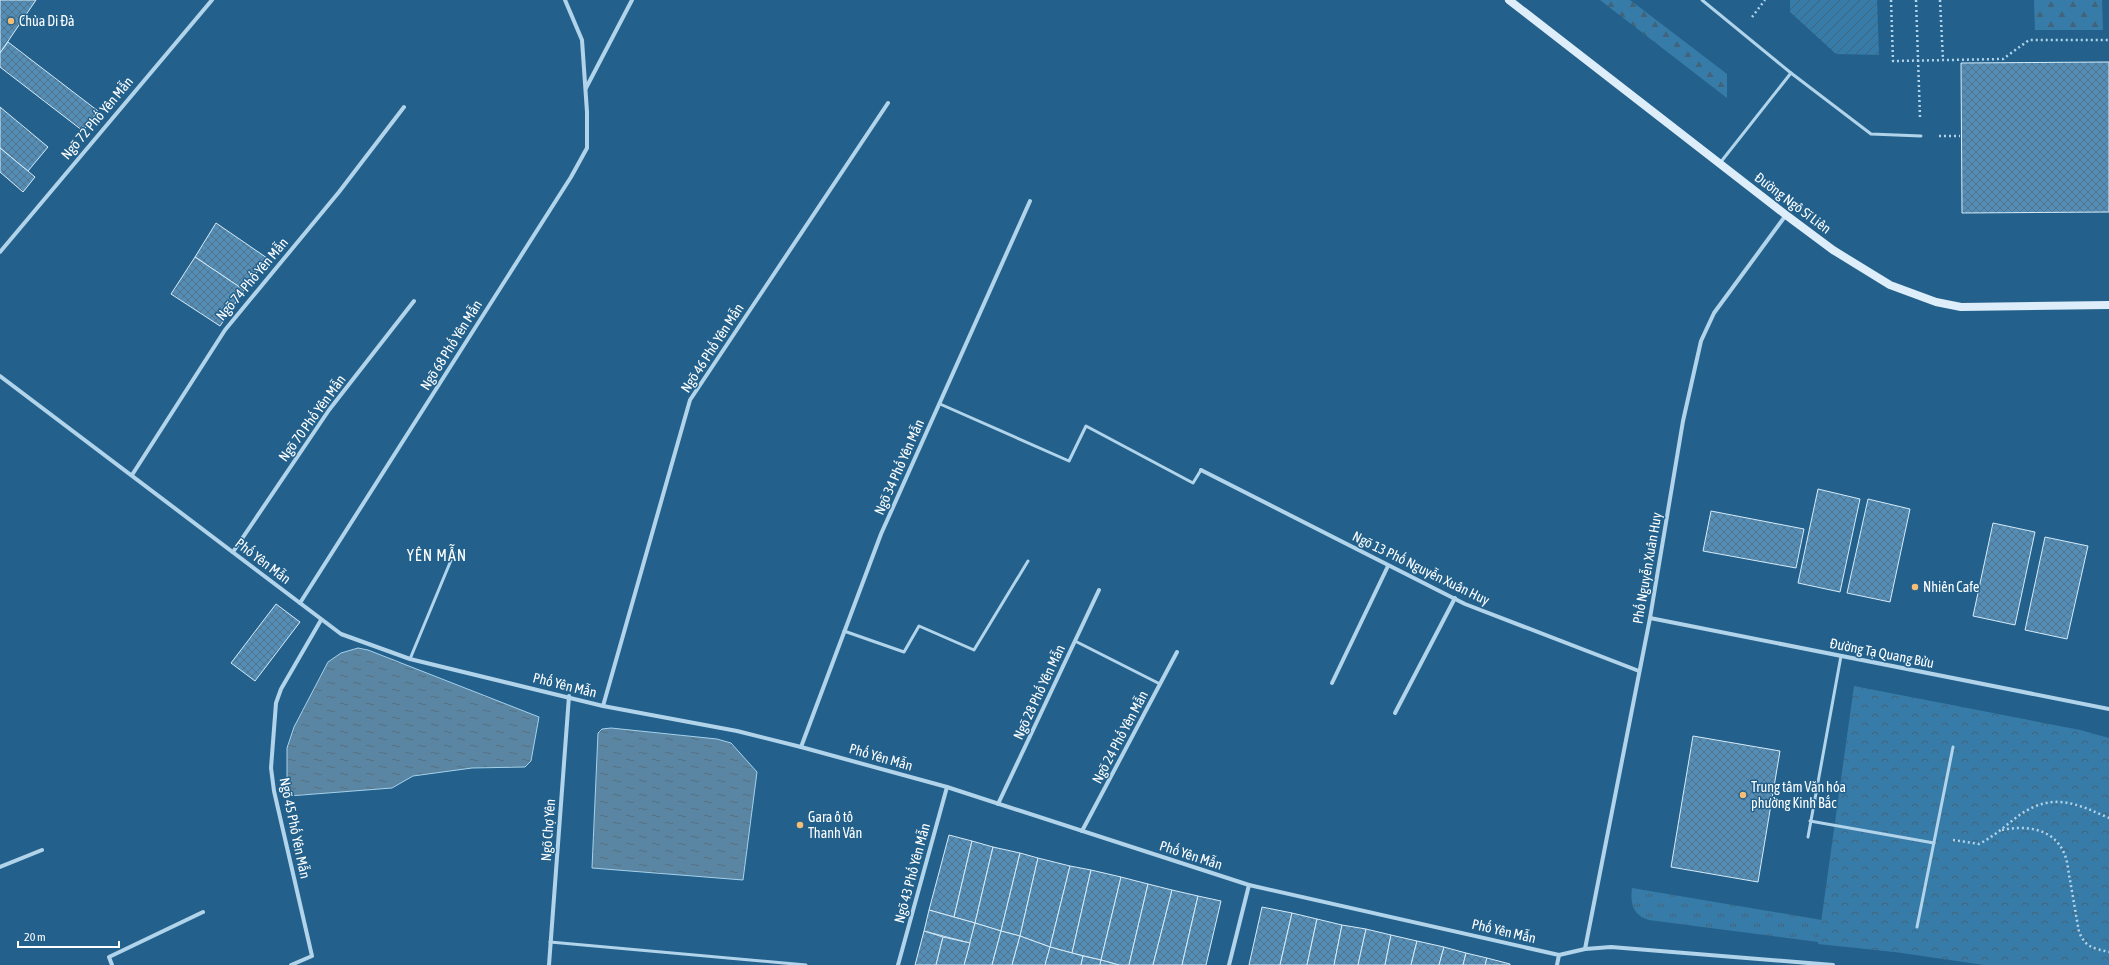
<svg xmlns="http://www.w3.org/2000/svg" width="2109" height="965" font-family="'Asap Condensed',sans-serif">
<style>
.grass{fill:url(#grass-tufts)}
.forest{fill:url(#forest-firs)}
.park{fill:url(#park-crowns)}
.garden{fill:url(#garden-furrows)}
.water{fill:url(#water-ripples);stroke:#a5d1ec}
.building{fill:url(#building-cross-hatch);stroke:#d6ebf8}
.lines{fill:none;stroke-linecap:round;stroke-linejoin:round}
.path{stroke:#b1d4eb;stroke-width:2.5;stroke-dasharray:2 3;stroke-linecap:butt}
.lane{stroke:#b1d4eb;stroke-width:3}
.street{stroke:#b1d4eb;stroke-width:4}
.secondary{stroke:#ddedf9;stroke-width:8}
.poi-dot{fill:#f6bd74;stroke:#23618c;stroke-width:1.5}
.labels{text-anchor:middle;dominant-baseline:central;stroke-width:3;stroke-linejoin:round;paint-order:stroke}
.poi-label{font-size:14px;fill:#fff;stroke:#23618c;text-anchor:start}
.street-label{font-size:14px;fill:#fff;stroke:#23618c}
.quarter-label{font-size:16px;letter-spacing:1px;fill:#fff;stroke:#23618c}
</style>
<defs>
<pattern id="grass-tufts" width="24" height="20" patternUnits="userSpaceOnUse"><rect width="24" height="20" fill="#377ca9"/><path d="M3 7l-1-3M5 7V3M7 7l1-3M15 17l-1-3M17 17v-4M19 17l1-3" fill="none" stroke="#42647a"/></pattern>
<pattern id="forest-firs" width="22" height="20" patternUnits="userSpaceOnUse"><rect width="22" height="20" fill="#377ca9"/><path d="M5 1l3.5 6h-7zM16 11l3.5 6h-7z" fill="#42647a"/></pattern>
<pattern id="park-crowns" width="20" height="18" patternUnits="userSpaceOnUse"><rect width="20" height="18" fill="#377ca9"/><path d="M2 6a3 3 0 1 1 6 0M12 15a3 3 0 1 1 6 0" fill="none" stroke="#42647a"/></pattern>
<pattern id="garden-furrows" width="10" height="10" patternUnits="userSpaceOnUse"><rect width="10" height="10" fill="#377ca9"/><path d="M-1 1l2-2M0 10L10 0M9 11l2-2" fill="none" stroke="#42647a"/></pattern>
<pattern id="water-ripples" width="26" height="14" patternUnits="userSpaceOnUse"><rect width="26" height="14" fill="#5b86a3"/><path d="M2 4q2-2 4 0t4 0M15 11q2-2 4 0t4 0" fill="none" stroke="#556f80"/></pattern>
<pattern id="building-cross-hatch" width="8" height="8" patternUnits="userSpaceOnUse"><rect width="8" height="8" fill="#548eb7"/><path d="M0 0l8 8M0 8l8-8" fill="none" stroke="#51748c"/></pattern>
</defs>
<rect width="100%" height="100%" fill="#23618c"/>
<path class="grass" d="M 1632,888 L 1816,919 L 1924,940 L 1895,952 L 1649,920 C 1633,915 1630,904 1632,888 Z"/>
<g class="forest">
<path d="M 1600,0 L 1630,0 L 1727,74 L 1727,98 Z"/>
<path d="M 2034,0 L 2102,0 L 2103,30 L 2035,30 Z"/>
</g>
<path class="park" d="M 1854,686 L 2080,730 L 2109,738 L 2109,965 L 1984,965 L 1895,952 L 1818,944 Z"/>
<path class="garden" d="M 1790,0 L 1877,0 L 1879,55 L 1836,54 L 1790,12 Z"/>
<g class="water">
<path d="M 358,648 L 368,650 L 539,717 L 531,761 L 525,767 L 472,768 L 413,776 L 392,788 L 289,796 L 287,780 L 287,748 L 294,727 L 328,662 L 341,653 Z"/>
<path d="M 611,728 L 717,739 L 731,743 L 757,772 L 743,880 L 592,868 L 598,733 L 602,729 Z"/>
</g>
<g class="building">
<path d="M 0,0 L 36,0 L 0,53 Z"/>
<path d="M 8,42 L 98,111 L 83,131 L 0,67 L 0,53 Z"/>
<path d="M 2109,62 L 2109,212 L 1962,213 L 1961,63 Z"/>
<path d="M 0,107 L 48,147 L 28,171 L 0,148 Z"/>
<path d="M 0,148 L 35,177 L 23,192 L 0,172 Z"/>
<path d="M 216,223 L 267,258 L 244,290 L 195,257 Z"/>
<path d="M 195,257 L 244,290 L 220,326 L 171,294 Z"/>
<path d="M 1818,489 L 1860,499 L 1840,592 L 1798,583 Z"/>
<path d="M 1868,499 L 1910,509 L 1890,602 L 1847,593 Z"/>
<path d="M 1711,511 L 1804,529 L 1796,568 L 1703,551 Z"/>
<path d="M 1993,523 L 2035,532 L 2015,625 L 1973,616 Z"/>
<path d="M 2045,537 L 2088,546 L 2067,639 L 2025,630 Z"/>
<path d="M 276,604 L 300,622 L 255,681 L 231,663 Z"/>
<path d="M 1693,736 L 1780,751 L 1758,882 L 1671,867 Z"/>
<path d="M 949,835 L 972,841 L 954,917 L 929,910 Z"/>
<path d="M 972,841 L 993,847 L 975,923 L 954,917 Z"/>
<path d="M 993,847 L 1020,853 L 1001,931 L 975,923 Z"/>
<path d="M 1020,853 L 1038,858 L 1020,936 L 1001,931 Z"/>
<path d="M 1038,858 L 1070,866 L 1050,947 L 1020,936 Z"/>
<path d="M 1070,866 L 1091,870 L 1072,953 L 1050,947 Z"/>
<path d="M 1091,870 L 1121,877 L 1101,960 L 1072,953 Z"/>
<path d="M 1121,877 L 1148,884 L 1129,965 L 1119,965 L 1101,960 Z"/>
<path d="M 1148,884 L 1172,890 L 1153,965 L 1129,965 Z"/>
<path d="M 1172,890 L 1198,896 L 1182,965 L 1153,965 Z"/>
<path d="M 1198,896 L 1221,901 L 1206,965 L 1182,965 Z"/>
<path d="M 1262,907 L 1292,913 L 1280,965 L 1249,965 Z"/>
<path d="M 929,910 L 975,923 L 970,943 L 924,931 Z"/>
<path d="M 1292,913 L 1317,919 L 1307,965 L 1280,965 Z"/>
<path d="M 1317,919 L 1342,925 L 1334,965 L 1307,965 Z"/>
<path d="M 975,923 L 1001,931 L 992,965 L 964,965 Z"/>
<path d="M 1342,925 L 1366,929 L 1358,965 L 1334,965 Z"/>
<path d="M 1366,929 L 1391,935 L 1385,965 L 1358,965 Z"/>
<path d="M 924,931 L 943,937 L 936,965 L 915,965 Z"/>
<path d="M 1001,931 L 1020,936 L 1012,965 L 992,965 Z"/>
<path d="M 1391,935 L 1417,941 L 1411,965 L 1385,965 Z"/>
<path d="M 1020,936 L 1050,947 L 1045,965 L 1012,965 Z"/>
<path d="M 943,937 L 970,943 L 964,965 L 936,965 Z"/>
<path d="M 1417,941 L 1444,947 L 1439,965 L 1411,965 Z"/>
<path d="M 1050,947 L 1083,956 L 1081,965 L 1045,965 Z"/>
<path d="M 1444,947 L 1466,953 L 1463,965 L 1439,965 Z"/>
<path d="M 1466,953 L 1487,958 L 1485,965 L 1463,965 Z"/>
<path d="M 1083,956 L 1101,960 L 1100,965 L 1081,965 Z"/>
<path d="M 1487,958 L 1510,964 L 1510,965 L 1485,965 Z"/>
<path d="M 1101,960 L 1119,965 L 1100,965 Z"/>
</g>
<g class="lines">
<g class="path">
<path d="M 1891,0 L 1893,61 L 2003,59 L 2029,40 L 2109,40"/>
<path d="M 1916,0 L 1920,117"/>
<path d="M 1940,0 L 1943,60"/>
<path d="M 1752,17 L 1765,0"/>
<path d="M 1939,136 L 1960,136"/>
<path d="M 2002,830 C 2026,825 2053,828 2064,853 C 2068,861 2068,872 2070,880 C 2073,897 2076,915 2079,932 C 2086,948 2093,948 2109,952"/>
<path d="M 1953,840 L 1979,844 C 1995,836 2007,824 2021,814 C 2054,792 2077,804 2109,818"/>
</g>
<g class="lane">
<path d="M 1702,0 L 1791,73"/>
<path d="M 1720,163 L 1791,73 L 1871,134 L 1921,136"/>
<path d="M 940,404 L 1069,461 L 1086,426 L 1193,483 L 1201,470"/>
<path d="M 844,631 L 904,652 L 919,626 L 974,650 L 1028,561"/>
<path d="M 1075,641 L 1160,684"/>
<path d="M 410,659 L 454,553"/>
<path d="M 1810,821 L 1934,843"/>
<path d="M 1808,837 L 1841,656"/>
<path d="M 1917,927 L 1953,747"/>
<path d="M 550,942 L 806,965"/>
</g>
<g class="street">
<path d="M 586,88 L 632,0"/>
<path d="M 0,252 L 212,0"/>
<path d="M 0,376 L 341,634 L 410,659 L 603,706 L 737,731 L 801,747 L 947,787 L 1249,885 L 1559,955 L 1585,949 L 1611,947 L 1833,965"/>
<path d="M 1201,470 L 1465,604 L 1639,671"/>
<path d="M 132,475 L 225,330 L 339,192 L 404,107"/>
<path d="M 233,552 L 329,410 L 414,301"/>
<path d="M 300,603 L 571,177 L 587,148 L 587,112 L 582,40 L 565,0"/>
<path d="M 1650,618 L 2109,709"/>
<path d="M 1332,683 L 1388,566"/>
<path d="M 603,706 L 690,400 L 888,103"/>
<path d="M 1395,713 L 1455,598"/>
<path d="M 801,747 L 881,534 L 1030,201"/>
<path d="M 998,804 L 1099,590"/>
<path d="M 1082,831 L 1177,652"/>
<path d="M 0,867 L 42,850"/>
<path d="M 1585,949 L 1650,618 L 1683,421 L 1701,341 L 1714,313 L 1786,215"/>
<path d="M 112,965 L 109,957 L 203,912"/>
<path d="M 291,965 L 312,956 L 274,791 L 271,768 L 276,703 L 281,689 L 321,620"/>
<path d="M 549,965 L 569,696"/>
<path d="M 898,965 L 947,787"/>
<path d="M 1229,965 L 1249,885"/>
<path d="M 1557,965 L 1559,955"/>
</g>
<path class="secondary" d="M 1509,0 L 1786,215 L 1833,250 L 1890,285 L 1936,302 L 1961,307 L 2109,305"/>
</g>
<g class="poi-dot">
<circle cx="11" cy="21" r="4"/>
<circle cx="1915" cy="587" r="4"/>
<circle cx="1743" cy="795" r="4"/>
<circle cx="800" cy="825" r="4"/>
</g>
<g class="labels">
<g class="poi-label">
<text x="19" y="21">Chùa Di Đà</text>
<text x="1923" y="587">Nhiên Cafe</text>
<text x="1751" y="787">Trung tâm Văn hóa<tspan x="1751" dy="16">phường Kinh Bắc</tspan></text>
<text x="808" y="817">Gara ô tô<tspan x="808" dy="16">Thanh Vân</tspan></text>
</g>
<g class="street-label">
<text transform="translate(97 118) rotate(-50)">Ngõ 72 Phố Yên Mẫn</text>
<text transform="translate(1793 203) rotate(37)">Đường Ngô Sĩ Liên</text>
<text transform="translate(252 279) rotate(-50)">Ngõ 74 Phố Yên Mẫn</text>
<text transform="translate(451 345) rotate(-58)">Ngõ 68 Phố Yên Mẫn</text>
<text transform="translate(712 348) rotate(-57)">Ngõ 46 Phố Yên Mẫn</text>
<text transform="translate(312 418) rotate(-54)">Ngõ 70 Phố Yên Mẫn</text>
<text transform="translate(899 467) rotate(-66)">Ngõ 34 Phố Yên Mẫn</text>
<text transform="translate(263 561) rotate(37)">Phố Yên Mẫn</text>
<text transform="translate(1421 568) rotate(26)">Ngõ 13 Phố Nguyễn Xuân Huy</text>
<text transform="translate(1647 568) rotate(-80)">Phố Nguyễn Xuân Huy</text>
<text transform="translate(1882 653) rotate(11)">Đường Tạ Quang Bửu</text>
<text transform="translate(565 685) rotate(14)">Phố Yên Mẫn</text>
<text transform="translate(1039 692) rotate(-65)">Ngõ 28 Phố Yên Mẫn</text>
<text transform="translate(1120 737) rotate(-62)">Ngõ 24 Phố Yên Mẫn</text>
<text transform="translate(881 757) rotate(16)">Phố Yên Mẫn</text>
<text transform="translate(295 828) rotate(78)">Ngõ 45 Phố Yên Mẫn</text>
<text transform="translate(548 830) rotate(-86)">Ngõ Chợ Yên</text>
<text transform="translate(1191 855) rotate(18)">Phố Yên Mẫn</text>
<text transform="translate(912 873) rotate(-75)">Ngõ 43 Phố Yên Mẫn</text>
<text transform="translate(1504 931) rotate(13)">Phố Yên Mẫn</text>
</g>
<g class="quarter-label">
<text x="437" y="555">YÊN MẪN</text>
</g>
</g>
<path d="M18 941v6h101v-6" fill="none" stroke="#ffffff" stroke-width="2"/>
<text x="24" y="941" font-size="12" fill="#ffffff" stroke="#23618c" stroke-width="3" paint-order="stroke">20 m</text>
</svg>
